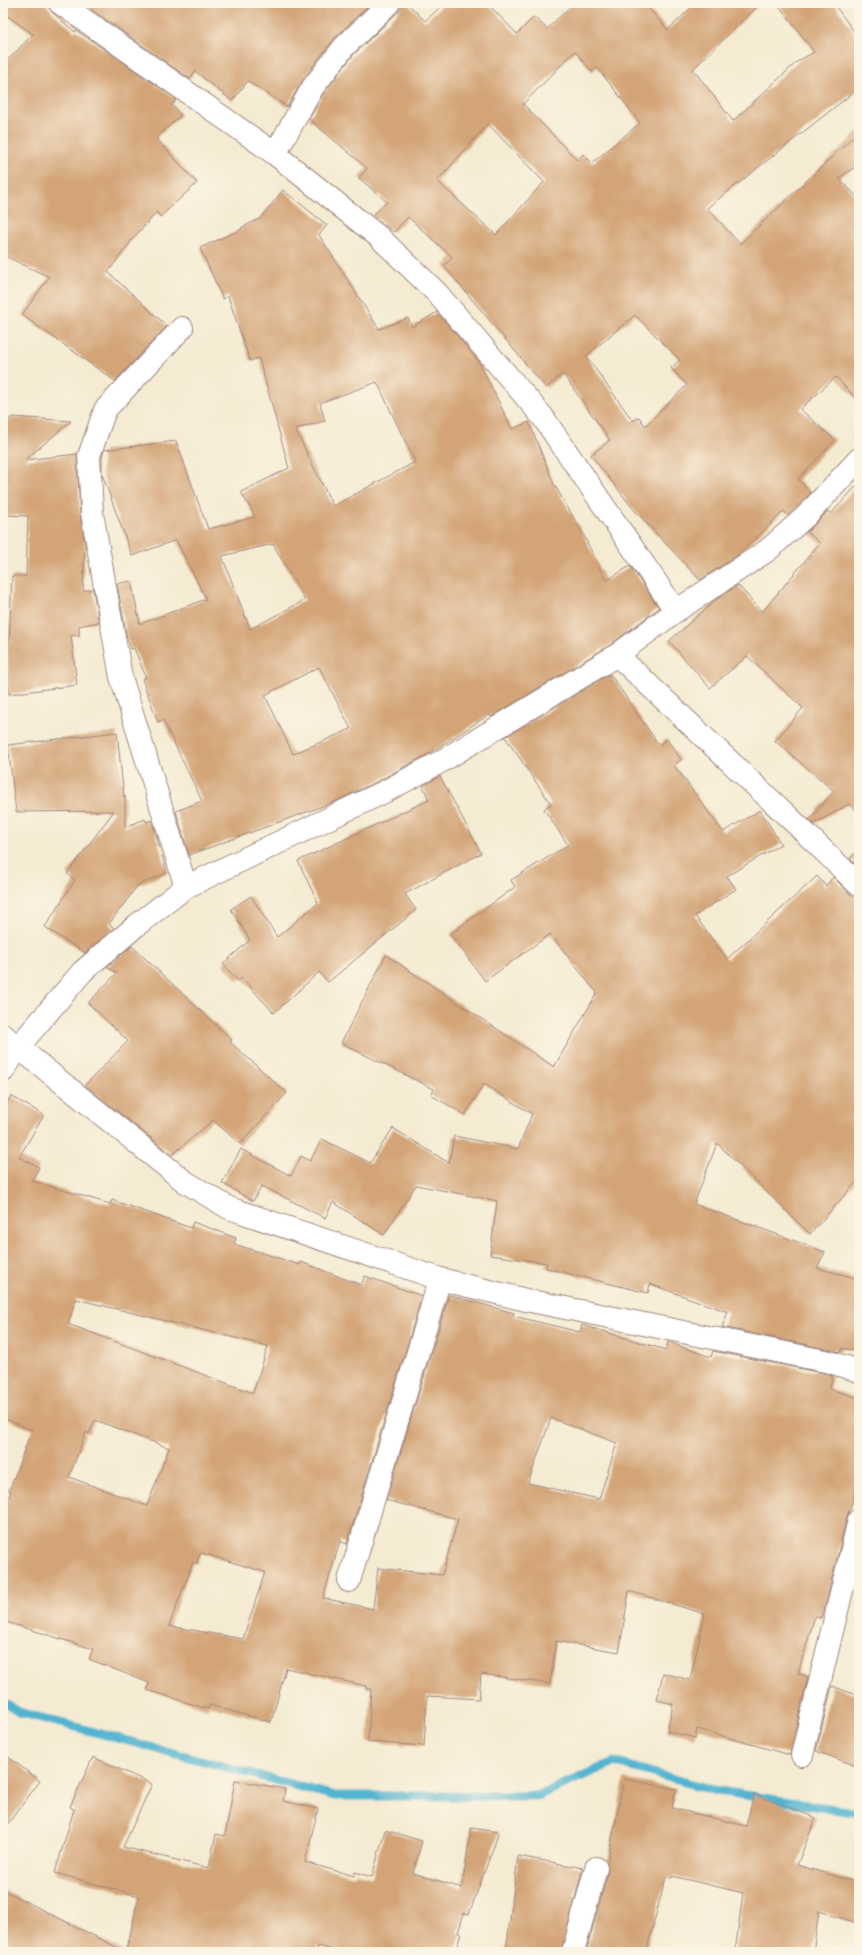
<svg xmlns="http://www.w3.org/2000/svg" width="862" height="1955" font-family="'Indie Flower',sans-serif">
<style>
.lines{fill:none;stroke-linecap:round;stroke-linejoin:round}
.stream{stroke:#52b4d1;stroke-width:9}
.building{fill:#d3a477;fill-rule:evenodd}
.street-casing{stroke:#9f857e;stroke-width:24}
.street{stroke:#fff;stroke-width:22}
</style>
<rect width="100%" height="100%" fill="#fcf5e5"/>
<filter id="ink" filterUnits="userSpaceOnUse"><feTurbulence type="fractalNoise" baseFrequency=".025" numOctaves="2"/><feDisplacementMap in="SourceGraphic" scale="8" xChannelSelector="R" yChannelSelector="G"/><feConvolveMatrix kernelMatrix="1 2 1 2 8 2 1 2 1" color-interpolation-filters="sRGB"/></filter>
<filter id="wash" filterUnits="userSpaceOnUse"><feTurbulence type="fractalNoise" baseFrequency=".012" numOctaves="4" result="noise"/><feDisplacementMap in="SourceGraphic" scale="16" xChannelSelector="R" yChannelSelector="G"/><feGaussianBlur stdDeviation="0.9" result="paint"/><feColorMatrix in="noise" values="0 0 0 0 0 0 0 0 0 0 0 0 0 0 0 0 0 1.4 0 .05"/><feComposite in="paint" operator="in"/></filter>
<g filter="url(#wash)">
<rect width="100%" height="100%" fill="#f4ebd2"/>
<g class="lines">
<path class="stream" d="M 3,1702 L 19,1712 L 335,1796 L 537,1796 L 614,1762 L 713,1790 L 859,1813"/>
</g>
<g id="blocks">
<g class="building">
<path d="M 3,3 L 45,3 L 53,13 L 75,32 L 76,30 L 176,99 L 172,105 L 181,115 L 156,138 L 197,183 L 160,217 L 157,212 L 135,236 L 108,272 L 167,326 L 115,381 L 22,315 L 49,277 L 3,255 L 3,65 L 33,34 L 3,13 Z"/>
<path d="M 95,3 L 371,3 L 334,39 L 303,79 L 287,107 L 248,81 L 232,101 L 195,71 L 190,79 L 91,9 Z"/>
<path d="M 401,3 L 407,3 L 425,21 L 445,3 L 487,3 L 517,34 L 534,17 L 547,29 L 574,3 L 644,3 L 668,30 L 696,3 L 761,3 L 693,69 L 733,121 L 798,61 L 814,52 L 777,3 L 833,3 L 859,38 L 859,88 L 707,208 L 740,244 L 859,131 L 859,164 L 839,178 L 859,199 L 859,402 L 836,377 L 800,409 L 835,440 L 798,479 L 811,493 L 788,515 L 784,511 L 738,555 L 700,580 L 635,511 L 591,455 L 610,440 L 563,374 L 546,388 L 444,266 L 452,257 L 408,217 L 394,232 L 373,215 L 387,202 L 359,178 L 367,168 L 309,119 L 323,94 L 353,55 L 398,12 ZM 575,51 L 592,72 L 597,67 L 640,123 L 592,163 L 583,154 L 577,160 L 523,104 ZM 488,124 L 544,182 L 496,235 L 437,181 ZM 635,315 L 680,360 L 671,368 L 687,385 L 645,426 L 639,417 L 633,421 L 586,356 Z"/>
<path d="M 283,190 L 327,225 L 319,235 L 379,329 L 408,318 L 412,327 L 437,312 L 479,362 L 512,429 L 529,422 L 554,484 L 582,532 L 606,581 L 630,566 L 659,608 L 610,645 L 491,717 L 490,714 L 428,754 L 380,780 L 334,802 L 189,855 L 176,811 L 202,801 L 163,720 L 158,722 L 142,679 L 146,677 L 134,648 L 131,649 L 127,638 L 117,584 L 131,581 L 140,624 L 206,599 L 176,540 L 132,556 L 102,474 L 102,458 L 104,450 L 176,441 L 208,529 L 255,517 L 241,492 L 289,468 L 259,358 L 250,361 L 228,296 L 223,299 L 200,248 L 242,229 L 241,228 L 261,218 ZM 377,382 L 415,462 L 333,506 L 295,429 L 325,421 L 320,403 ZM 273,544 L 305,600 L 250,629 L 222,556 ZM 319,667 L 351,729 L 293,754 L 265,695 Z"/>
<path d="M 12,417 L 71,421 L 25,460 L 77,454 L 80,514 L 85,544 L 83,591 L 93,589 L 99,622 L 79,626 L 79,636 L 71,635 L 77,685 L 9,694 L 7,643 L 9,643 L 12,576 L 26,576 L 28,516 L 3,515 L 3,424 Z"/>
<path d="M 859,483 L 859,813 L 849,804 L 814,824 L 809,820 L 834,791 L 775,741 L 803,708 L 747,656 L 710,688 L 669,641 L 717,599 L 738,585 L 762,612 L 820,543 L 807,532 L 828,511 L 831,514 Z"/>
<path d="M 610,674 L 659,745 L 667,739 L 681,760 L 674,765 L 723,832 L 760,810 L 781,844 L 727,876 L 736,889 L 695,916 L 727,959 L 817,876 L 826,886 L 833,877 L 850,894 L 859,897 L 859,1179 L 810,1234 L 717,1143 L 694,1204 L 825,1252 L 817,1268 L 859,1279 L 859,1352 L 843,1348 L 841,1352 L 722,1327 L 728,1312 L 650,1284 L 648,1293 L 546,1268 L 547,1263 L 490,1255 L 497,1201 L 416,1185 L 384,1235 L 333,1202 L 325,1218 L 262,1186 L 253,1201 L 222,1183 L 241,1149 L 291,1176 L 301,1156 L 310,1161 L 322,1139 L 370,1163 L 393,1128 L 449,1163 L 454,1136 L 518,1149 L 532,1114 L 484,1084 L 465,1115 L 431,1095 L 434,1089 L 341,1043 L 386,955 L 554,1067 L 597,993 L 550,934 L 485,981 L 450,934 L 515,887 L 511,880 L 568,845 L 544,809 L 551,804 L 505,737 Z"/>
<path d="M 117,732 L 124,797 L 125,795 L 125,827 L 145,819 L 146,822 L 152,820 L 167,873 L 138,885 L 109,924 L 114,928 L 85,953 L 45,927 L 75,880 L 67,874 L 114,811 L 16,812 L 8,745 Z"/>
<path d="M 440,776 L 481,853 L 405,894 L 416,910 L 328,982 L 319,972 L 274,1013 L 242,978 L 238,981 L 223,964 L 250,940 L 231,909 L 251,896 L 277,937 L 318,903 L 298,861 L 429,800 L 423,786 Z"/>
<path d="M 859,849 L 859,868 L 850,859 Z"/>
<path d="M 132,946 L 232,1040 L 230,1042 L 287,1093 L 240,1144 L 213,1120 L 172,1155 L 85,1085 L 128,1041 L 88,1003 L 117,973 L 107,967 Z"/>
<path d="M 11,1096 L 44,1115 L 19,1157 L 39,1167 L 32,1181 L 110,1204 L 112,1200 L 191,1228 L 193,1222 L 236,1238 L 234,1244 L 300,1265 L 301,1262 L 361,1285 L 365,1276 L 422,1296 L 347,1544 L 340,1541 L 323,1598 L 373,1609 L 378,1568 L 442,1575 L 458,1519 L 386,1500 L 449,1295 L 514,1313 L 513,1316 L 580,1332 L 582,1325 L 666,1350 L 668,1342 L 711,1357 L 713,1351 L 827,1374 L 833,1376 L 829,1389 L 859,1398 L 859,1481 L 847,1517 L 824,1610 L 821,1618 L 815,1616 L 798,1673 L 808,1677 L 790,1755 L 697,1729 L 695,1738 L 667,1731 L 673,1704 L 657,1700 L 663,1673 L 690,1680 L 705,1614 L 629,1591 L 619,1652 L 556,1641 L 550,1684 L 481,1674 L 479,1699 L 427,1696 L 424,1746 L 368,1742 L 371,1689 L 366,1689 L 366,1686 L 286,1668 L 271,1722 L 209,1705 L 208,1709 L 147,1690 L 149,1683 L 89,1659 L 93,1649 L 3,1621 L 3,1513 L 11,1491 L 9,1491 L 32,1430 L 3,1418 L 3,1109 ZM 76,1299 L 268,1346 L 253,1393 L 68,1324 ZM 551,1418 L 617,1443 L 599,1499 L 528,1483 ZM 95,1420 L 169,1448 L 147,1506 L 69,1477 L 86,1432 L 89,1434 ZM 201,1553 L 265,1572 L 243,1639 L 169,1626 L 193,1562 L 196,1564 Z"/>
<path d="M 832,1686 L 859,1696 L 859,1767 L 816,1751 Z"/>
<path d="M 3,1753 L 40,1781 L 3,1830 Z"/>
<path d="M 93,1757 L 152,1784 L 123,1847 L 209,1868 L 216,1834 L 225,1836 L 235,1780 L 285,1789 L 283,1801 L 318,1809 L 305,1862 L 354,1876 L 355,1872 L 372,1877 L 385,1830 L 422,1841 L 413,1873 L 462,1888 L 471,1828 L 499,1832 L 469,1914 L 464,1913 L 458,1933 L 461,1934 L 455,1952 L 339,1952 L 318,1946 L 316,1952 L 126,1952 L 139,1896 L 55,1873 L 74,1809 L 70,1807 Z"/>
<path d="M 624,1779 L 676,1789 L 672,1808 L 746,1826 L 754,1794 L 816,1818 L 797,1865 L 859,1883 L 859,1924 L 819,1911 L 813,1952 L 735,1952 L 743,1893 L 672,1876 L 672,1878 L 666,1877 L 646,1952 L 586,1952 L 608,1871 L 607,1864 Z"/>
<path d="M 518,1856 L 583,1868 L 561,1952 L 506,1952 Z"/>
<path d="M 3,1890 L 126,1952 L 3,1952 Z"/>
</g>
</g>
</g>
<g filter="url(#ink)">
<use href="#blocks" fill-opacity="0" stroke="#9f857e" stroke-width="1"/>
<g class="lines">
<g class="street-casing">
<g id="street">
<path d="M 60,3 L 275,154 L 379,237 L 437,293 L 542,416 L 676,611"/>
<path d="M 275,154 L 313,87 L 344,47 L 389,3"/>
<path d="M 182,328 L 105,410 L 89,456 L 92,513 L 121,677 L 186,887"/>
<path d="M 617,655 L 796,824 L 859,885"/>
<path d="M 3,1035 L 184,1181 L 229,1208 L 440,1279 L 526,1300 L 830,1362 L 859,1371"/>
<path d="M 3,1071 L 19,1046 L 83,971 L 137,925 L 186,887 L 386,791 L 442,761 L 617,655 L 676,611 L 768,550 L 806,516 L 859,459"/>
<path d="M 349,1581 L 440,1279"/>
<path d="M 802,1755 L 859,1520"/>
<path d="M 573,1952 L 596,1868"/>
</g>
</g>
<use href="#street" class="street"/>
</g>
</g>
<rect width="862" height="1955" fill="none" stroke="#fcf5e5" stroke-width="16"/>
</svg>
